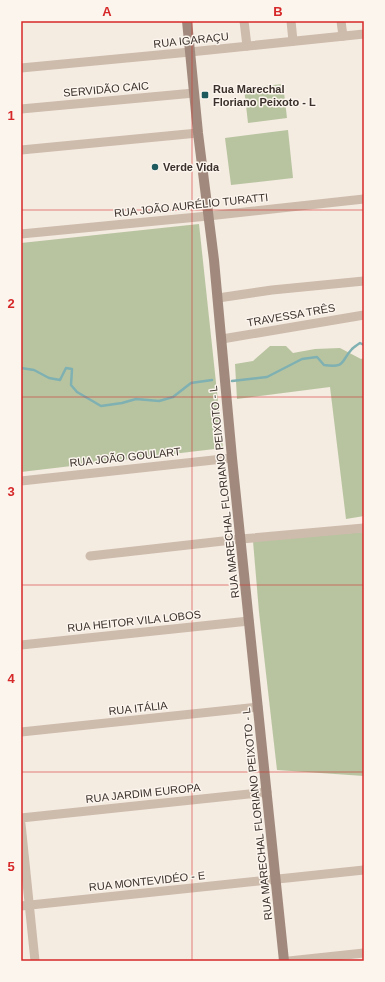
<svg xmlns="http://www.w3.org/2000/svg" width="385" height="982" font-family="Arial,sans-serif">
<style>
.green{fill:#b8c4a0}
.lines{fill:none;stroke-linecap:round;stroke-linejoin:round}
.stream{stroke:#7fb0b2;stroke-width:2.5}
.street{stroke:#cdbbac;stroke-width:9}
.secondary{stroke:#a18a7d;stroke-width:10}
.grid{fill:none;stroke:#d62828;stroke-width:1;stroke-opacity:0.55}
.poi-dot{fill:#1f5a5e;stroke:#fbf5ee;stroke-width:1.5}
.labels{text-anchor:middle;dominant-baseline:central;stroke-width:3;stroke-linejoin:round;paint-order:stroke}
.street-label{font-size:11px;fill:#3b302b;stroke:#fbf5ee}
.poi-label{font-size:11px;font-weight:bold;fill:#3b302b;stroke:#fbf5ee;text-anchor:start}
.neatline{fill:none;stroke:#d62828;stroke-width:1.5}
.grid-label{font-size:13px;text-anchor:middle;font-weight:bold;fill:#d62828}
</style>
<rect width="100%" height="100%" fill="#f4ebe1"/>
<g class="green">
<path d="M 283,84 L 287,118 L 248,123 L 244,88 Z"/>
<path d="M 288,130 L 293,178 L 231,185 L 225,138 Z"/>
<path d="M 199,224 L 223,448 L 21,472 L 21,243 Z"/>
<path d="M 270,346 L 286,346 L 293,353 L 315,349 L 340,348 L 361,359 L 364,358 L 364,516 L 346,519 L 330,387 L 237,399 L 235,364 L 253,361 Z"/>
<path d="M 364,532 L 364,776 L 277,770 L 259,612 L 253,541 Z"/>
</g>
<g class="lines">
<g class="stream">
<path d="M 21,368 L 34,370 L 49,378 L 60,380 L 66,368 L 72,369 L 71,385 L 77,392 L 101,406 L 122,403 L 136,399 L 159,401 L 173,397 L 191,383 L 212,380"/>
<path d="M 232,381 L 267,377 L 302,359 L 317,357 L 324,365 C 346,368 340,362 352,349 C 354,347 357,345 360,343 L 364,345"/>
</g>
<g class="street">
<path d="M 244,21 L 247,46"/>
<path d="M 291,21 L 293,41"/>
<path d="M 341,21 L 343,36"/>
<path d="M 21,68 L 190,52 L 364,34"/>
<path d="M 21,109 L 194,93"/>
<path d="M 21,150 L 198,133"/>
<path d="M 21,234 L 208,216 L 364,199"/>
<path d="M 218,298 L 272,290 L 364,281"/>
<path d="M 222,339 L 364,315"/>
<path d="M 21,481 L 232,458"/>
<path d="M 90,556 L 241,539 L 364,528"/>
<path d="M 21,645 L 249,621"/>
<path d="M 21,732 L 258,707"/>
<path d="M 21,818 L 267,792"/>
<path d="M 21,824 L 35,961"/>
<path d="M 21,906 L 364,870"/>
<path d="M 289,961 L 364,953"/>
</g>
<path class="secondary" d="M 187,21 L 198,133 L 214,260 L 232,458 L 284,961"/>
</g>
<path class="grid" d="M 192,21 L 192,961M 21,210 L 364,210M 21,397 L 364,397M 21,585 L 364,585M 21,772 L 364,772"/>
<g class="poi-dot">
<rect x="201" y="91" width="8" height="8" rx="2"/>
<circle cx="155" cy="167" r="4"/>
</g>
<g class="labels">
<g class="street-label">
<text transform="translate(191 40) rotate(-6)">RUA IGARAÇU</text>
<text transform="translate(106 89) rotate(-5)">SERVIDÃO CAIC</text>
<text transform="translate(191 205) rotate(-6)">RUA JOÃO AURÉLIO TURATTI</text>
<text transform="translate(291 315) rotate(-10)">TRAVESSA TRÊS</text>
<text transform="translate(125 457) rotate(-6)">RUA JOÃO GOULART</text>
<text transform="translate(224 492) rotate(-96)">RUA MARECHAL FLORIANO PEIXOTO - L</text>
<text transform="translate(134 621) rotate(-6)">RUA HEITOR VILA LOBOS</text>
<text transform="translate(138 708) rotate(-6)">RUA ITÁLIA</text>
<text transform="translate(143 793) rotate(-6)">RUA JARDIM EUROPA</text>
<text transform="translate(257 814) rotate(-96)">RUA MARECHAL FLORIANO PEIXOTO - L</text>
<text transform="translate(147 881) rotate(-6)">RUA MONTEVIDÉO - E</text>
</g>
<g class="poi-label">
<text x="213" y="89">Rua Marechal<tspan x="213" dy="13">Floriano Peixoto - L</tspan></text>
<text x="163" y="167">Verde Vida</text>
</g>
</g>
<rect width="385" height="982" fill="none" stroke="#fbf5ee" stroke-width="44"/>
<rect x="22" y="22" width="341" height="938" class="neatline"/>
<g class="grid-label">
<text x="107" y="16">A</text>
<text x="278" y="16">B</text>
<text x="11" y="120">1</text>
<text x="11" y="308">2</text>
<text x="11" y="496">3</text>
<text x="11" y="683">4</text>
<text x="11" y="871">5</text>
</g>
</svg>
